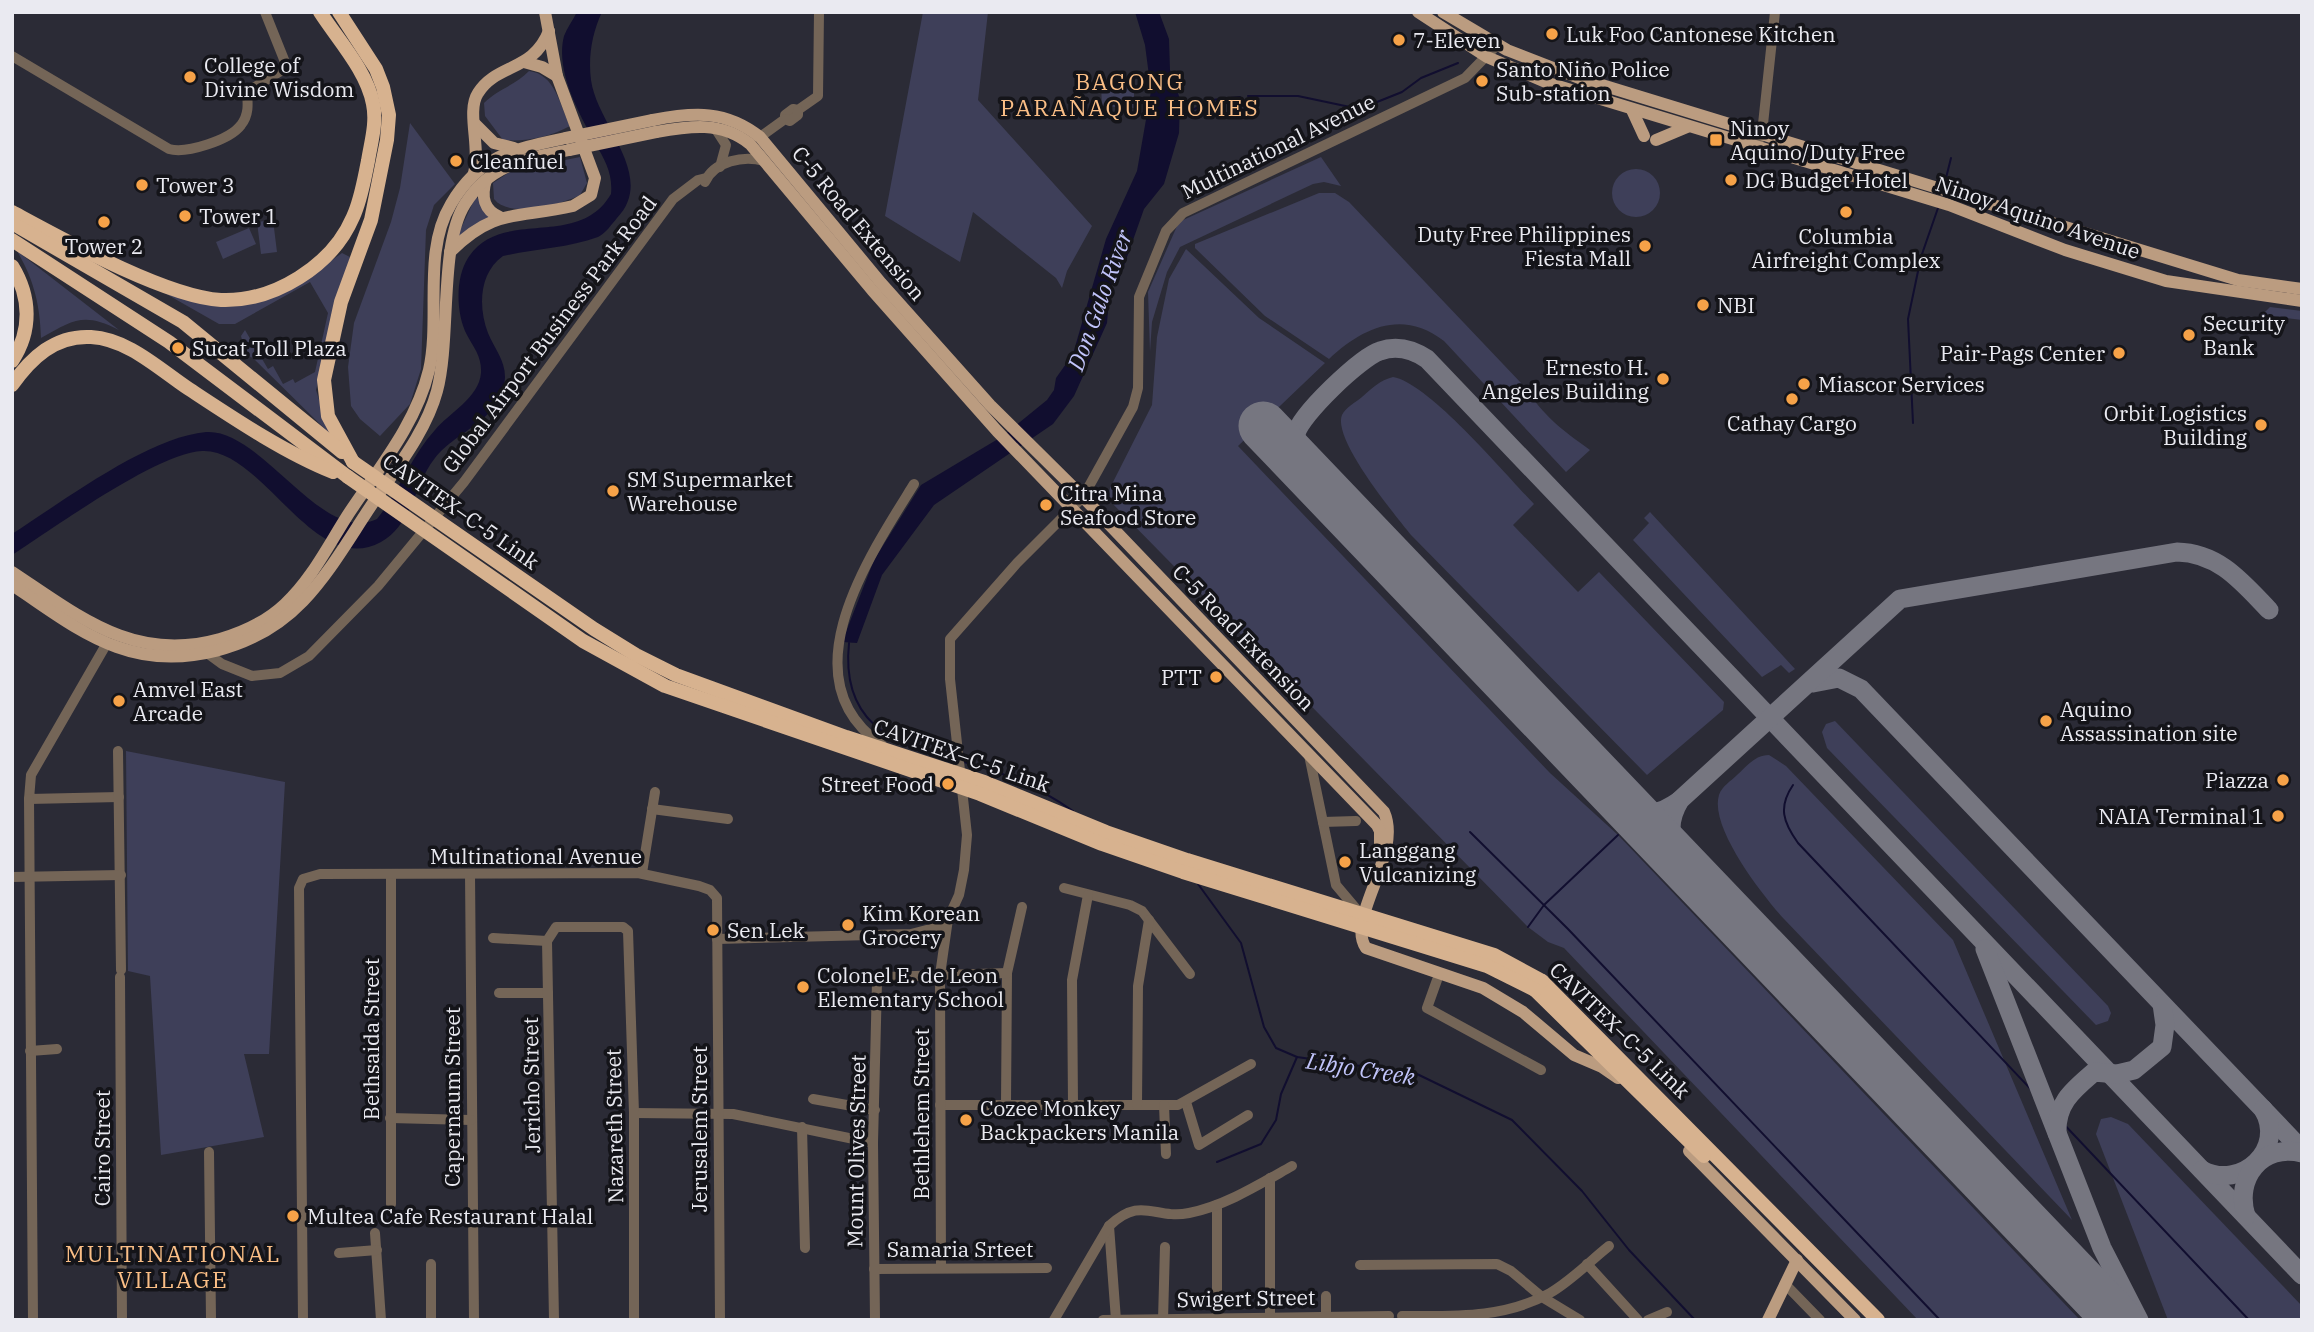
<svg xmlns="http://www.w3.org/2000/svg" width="2314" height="1332" font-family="'IBM Plex Serif',serif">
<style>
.green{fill:#3e3f59}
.water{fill:#110e2f}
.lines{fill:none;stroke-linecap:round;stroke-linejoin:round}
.stream{stroke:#110e2f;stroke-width:2}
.taxiway{stroke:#767680;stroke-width:19}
.runway{stroke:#767680;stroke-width:49}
.minor{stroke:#746557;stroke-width:10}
.major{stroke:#bb9c80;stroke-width:12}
.highway{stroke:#d7b28f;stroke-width:14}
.major-bridge{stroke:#bb9c80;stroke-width:12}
.highway-bridge{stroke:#d7b28f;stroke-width:14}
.poi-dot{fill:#f6a248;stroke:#141419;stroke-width:2.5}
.labels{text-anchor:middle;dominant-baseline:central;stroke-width:7;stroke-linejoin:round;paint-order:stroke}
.poi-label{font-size:21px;fill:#eaeaf1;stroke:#141419;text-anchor:start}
.street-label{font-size:21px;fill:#eaeaf1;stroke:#141419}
.neighbourhood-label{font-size:23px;letter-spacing:2px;fill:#fabe86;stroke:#141419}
.water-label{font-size:23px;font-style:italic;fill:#c1c4fa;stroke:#141419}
</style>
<rect width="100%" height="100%" fill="#2b2b36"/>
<g class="green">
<path d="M 923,12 L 988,12 L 978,100 L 1092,226 L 1067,271 L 1062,288 L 1056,278 L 973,212 L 960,262 L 885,216 Z"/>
<path d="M 529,71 C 555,74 560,105 570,126 C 550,137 526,142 503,140 L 485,116 L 484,103 C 498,89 516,85 529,71 Z"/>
<path d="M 1101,85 L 1134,85 L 1134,108 L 1102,106 Z"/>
<path d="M 410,123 L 455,184 L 434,205 L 426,230 L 421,369 L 410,404 L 380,436 L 360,419 L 351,406 L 348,367 L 354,323 L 391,222 L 400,188 Z"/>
<path d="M 580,157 L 587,183 L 580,195 C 560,205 510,219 494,199 L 493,183 L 511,171 Z"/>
<path d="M 1321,157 L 1341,186 L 1324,182 L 1313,184 L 1180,247 L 1167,272 L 1152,322 L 1150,352 L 1148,292 L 1177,226 L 1181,221 Z"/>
<circle cx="1636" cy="193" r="24"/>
<path d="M 1319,193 L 1335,193 L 1349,202 L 1522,384 C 1545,417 1558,427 1590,450 L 1566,472 L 1444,341 C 1403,309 1363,327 1329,359 L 1265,316 L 1195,248 L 1195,244 Z"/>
<path d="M 476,196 L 491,218 L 456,239 Z"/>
<path d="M 273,220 L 277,252 L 261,254 L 257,222 Z"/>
<path d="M 249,228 L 256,244 L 223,259 L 216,242 Z"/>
<path d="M 1186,249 L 1259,318 L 1325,363 L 1238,446 L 1550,773 L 1618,835 L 2080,1320 L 1918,1320 L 1564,948 L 1548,942 L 1528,927 L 1108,499 L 1110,488 L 1152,405 L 1157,337 L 1169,279 Z"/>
<path d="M 17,251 L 119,330 C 83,312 74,320 41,338 C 40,305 34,280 17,251 Z"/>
<path d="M 342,253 L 350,257 L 316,390 L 330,434 L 253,358 L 246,355 L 241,336 L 245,330 L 268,369 L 273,366 L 283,384 L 293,379 L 295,383 L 315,372 L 328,313 L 310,282 L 235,324 L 219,324 L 161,291 L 214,305 L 309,276 Z"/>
<path d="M 2270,307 L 2302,311 L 2302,320 L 2262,315 Z"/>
<path d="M 1393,377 C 1429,383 1505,474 1534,504 L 1513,525 L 1578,592 L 1599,572 L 1724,702 L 1723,710 L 1647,775 L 1411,535 C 1395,515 1332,439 1342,415 C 1345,408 1356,402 1362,397 C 1371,389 1380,380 1393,377 Z"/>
<path d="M 1650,512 L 1795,669 L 1789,673 L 1781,665 L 1762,677 L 1633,540 L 1649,523 L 1644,518 Z"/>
<path d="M 1835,721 L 2108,1006 L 2111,1013 L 2108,1021 L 2096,1025 L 1827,748 L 1822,732 L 1826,724 Z"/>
<path d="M 126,751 L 285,782 L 269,1054 L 244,1054 L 264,1137 L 161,1155 L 150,976 L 128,971 Z"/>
<path d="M 1769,755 L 1786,766 L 1953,940 L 2072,1220 L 1784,919 C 1763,896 1709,827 1719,795 C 1722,786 1731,781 1737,775 C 1747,766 1755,755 1769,755 Z"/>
<path d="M 2111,1117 L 2128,1124 L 2302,1306 L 2302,1320 L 2168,1320 L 2096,1134 L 2101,1119 Z"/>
</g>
<g class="water">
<path d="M 577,12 L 602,12 C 592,33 588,57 591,80 C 597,125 657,176 617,218 C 612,224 605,234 598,237 C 568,248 534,249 503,256 C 479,273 478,307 488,333 C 494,348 505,360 505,377 C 503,420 457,430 435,458 C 414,484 413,524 381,542 C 314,579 263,448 202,451 C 157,453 54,528 12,555 L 12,534 C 62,502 148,437 206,432 C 262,428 322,546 377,519 C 399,492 411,456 435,430 C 449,413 479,398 481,373 C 482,357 474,348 467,335 C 456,314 455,278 468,258 C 501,206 578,251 611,194 C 613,174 605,160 595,143 C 579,113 555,71 564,36 C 567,28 573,20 577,12 Z"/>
<path d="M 1135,12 L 1159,12 L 1169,39 L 1170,70 L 1180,99 L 1179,133 L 1164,184 L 1144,209 L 1120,277 L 1114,280 L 1110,288 L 1107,323 L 1074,396 L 1053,424 L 934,505 L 882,575 L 857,643 L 842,642 L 874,560 L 921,485 L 1003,436 L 1047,400 L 1054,390 L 1056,378 L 1073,354 L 1106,239 L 1137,171 L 1151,91 L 1145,45 Z"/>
</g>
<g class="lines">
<g class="stream">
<path d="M 1248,96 L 1298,96 L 1350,107 L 1372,104 L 1402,92 L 1421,78 L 1458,63"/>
<path d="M 1179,117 L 1212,100 L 1240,97"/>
<path d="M 1944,186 L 1951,158"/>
<path d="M 1913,423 L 1908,319 L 1921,257 L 1938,208"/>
<path d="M 849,643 C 841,720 888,744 955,760"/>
<path d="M 964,762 C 1004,772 1040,788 1073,811"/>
<path d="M 1793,785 C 1778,807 1783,822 1798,843 L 2249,1320"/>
<path d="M 1470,832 L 1568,929 L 1940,1320"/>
<path d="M 1198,884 L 1241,943 L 1264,1027 L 1276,1048 L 1297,1057 L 1417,1074 L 1512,1120 L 1582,1191 L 1629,1250 L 1695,1320"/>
<path d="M 1528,927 L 1544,905 L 1618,835"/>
<path d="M 1217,1162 L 1261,1144 L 1276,1120 L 1281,1094 L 1297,1057"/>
</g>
<g class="taxiway">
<path d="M 1310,474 C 1302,463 1293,449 1296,434 C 1300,415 1361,357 1380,351 C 1397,345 1412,349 1427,359 L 2302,1275"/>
<path d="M 1813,683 L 1839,678 L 1861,689 L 2302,1150"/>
<path d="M 1624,803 C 1645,818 1659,815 1679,801"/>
<path d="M 1687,869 C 1671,845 1664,826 1680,800 L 1900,599 L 2177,552 C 2219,553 2242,582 2269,610"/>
<path d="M 1985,949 L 2102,1248 L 2139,1320"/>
<path d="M 2057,1133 C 2056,1103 2073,1090 2094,1072 L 2117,1074 L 2134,1070 L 2162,1047 L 2165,1025 L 2162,1004"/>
<path d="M 2202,1170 C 2241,1191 2287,1149 2263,1109"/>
<path d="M 2246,1216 C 2234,1178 2262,1143 2302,1153"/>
</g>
<path class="runway" d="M 1263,426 L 2118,1320"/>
<g class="minor">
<path d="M 12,56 L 169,149 C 186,154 230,140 241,125 C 249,115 248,104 247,92 L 287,67 L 265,12"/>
<path d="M 785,119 L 785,115 L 793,109 L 798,110 L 818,96 L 819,12"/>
<path d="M 715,128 L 726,145 L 720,167"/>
<path d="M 760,137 L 785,119 L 790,121 L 798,115 L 798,110"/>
<path d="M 1757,147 L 1763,124 L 1775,12"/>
<path d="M 705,182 C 714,161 744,155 764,161"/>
<path d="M 107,643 L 31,775 L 29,799 L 119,797"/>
<path d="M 207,653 L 222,664 L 252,676 L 280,673 L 309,656 L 378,586 L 464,482 L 673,199 L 698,180 L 706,178"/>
<path d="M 882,745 C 785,679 870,555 914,484"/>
<path d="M 118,751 L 121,970"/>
<path d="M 1309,755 L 1336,885 L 1358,911"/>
<path d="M 29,799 L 33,1320"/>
<path d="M 652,809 L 728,819"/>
<path d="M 1323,822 L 1356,821"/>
<path d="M 642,873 L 655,792"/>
<path d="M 391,874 L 391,1204"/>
<path d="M 470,874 L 474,1320"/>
<path d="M 12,877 L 121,875"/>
<path d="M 1064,888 L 1130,905 L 1142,911 L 1190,974"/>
<path d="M 493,938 L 547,941"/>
<path d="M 717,939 L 911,934 L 938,927 L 948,919 L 959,895 L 964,870 L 967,835 L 950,679 L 950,639 L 1017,563 L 1083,497 L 1133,407 L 1138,388 L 1139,297 L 1166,231 L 1183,213 L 1465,78 L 1497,45"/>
<path d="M 120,977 L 122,1320"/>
<path d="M 1437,980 L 1427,1008 L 1541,1070"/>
<path d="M 499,993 L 548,993"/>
<path d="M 30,1051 L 57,1049"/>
<path d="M 813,1099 L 875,1110"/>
<path d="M 1186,1102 L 1199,1145 L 1248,1115"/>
<path d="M 1006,1104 L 1007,973 L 1022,907"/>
<path d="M 1073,1104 L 1072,980 L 1088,895"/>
<path d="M 940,1105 L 1178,1105 L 1251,1064"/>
<path d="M 1137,1105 L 1138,986 L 1149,920"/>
<path d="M 1164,1105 L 1166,1154"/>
<path d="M 634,1113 L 733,1114 L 873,1143"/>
<path d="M 390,1118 L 471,1120"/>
<path d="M 802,1127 L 805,1248"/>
<path d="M 209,1152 L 211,1320"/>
<path d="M 1270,1178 L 1270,1320"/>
<path d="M 1217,1205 L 1217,1320"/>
<path d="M 1109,1226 L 1116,1320"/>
<path d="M 375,1233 L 381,1320"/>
<path d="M 339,1253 L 377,1250"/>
<path d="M 1587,1264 L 1638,1320"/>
<path d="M 1360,1265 L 1497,1264 L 1511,1271 L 1542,1297 L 1580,1320"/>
<path d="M 941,1268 L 940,975 L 948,919"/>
<path d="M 874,1269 L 1047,1268"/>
<path d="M 1785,1284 L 1820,1320"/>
<path d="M 1402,1316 C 1452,1316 1504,1319 1550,1293 C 1571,1281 1590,1261 1609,1246"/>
<path d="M 1326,1319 L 1326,1296"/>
<path d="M 303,1320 L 299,888 L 303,879 L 320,874 L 638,873 L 699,886 L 710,890 L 717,898 L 720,1320"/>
<path d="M 431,1320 L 431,1264"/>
<path d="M 554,1320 L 547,941 L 556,927 L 623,927 L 628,931 L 634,1113 L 634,1320"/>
<path d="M 875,1320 L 873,1143 L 877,982 L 884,977 L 1007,973"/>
<path d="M 1054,1320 L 1109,1226 C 1142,1195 1154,1220 1189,1213 C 1225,1206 1260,1184 1292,1166"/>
<path d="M 1103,1320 L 1389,1316"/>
<path d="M 1163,1320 L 1165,1247"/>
<path d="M 1648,1320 L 1667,1312"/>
</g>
<g class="major">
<path d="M 1418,12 L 1487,57 L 1548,83 L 1949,205 L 2065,250 L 2166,281 L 2302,301"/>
<path d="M 1443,12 L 1507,50 L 1579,78 L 2238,280 L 2302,289"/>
<path d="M 524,62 L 542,67 L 557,76"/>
<path d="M 1632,110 L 1644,136"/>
<path d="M 653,120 C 694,112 726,110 760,137 L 881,283 L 990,405 L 1083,497 L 1384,812 C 1403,855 1345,918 1366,948 L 1483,988 L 1523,1012 L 1574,1055 L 1602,1067 L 1618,1078"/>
<path d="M 475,124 L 494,143 L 514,148"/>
<path d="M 656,132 C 690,126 721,121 750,144 L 872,290 L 997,431 L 1377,825 L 1380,831 L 1380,845"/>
<path d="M 1656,140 L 1687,127"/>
<path d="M 474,173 C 481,148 466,111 478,93 C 497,63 533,72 549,31"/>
<path d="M 486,180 C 481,196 484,211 500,217"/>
<path d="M 450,252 C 495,207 518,219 573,206 L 591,195 L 595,178 L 557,76 L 545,12"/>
<path d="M 12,572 C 80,617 134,663 220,639 C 244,632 267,621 285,604 C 312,579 329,544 349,513 C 379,468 416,424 429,370 C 441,317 422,252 451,204 C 480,155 514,149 566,138"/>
<path d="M 12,585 C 46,607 78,633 117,647 C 180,670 257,649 303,601 C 327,576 346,544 365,515 C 389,477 425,436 437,391 C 451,338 439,245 465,204 C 490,164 526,159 569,150"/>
<path d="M 1689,1151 L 1855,1320"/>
<path d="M 1768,1320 L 1797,1260"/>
</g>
<g class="highway">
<path d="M 339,12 L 376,69 L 383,87 L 389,115 L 387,140 L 371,220 L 341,302 L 324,380 L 328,416 L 353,462"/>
<path d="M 12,212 C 62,239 166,297 221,300 C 274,302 332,266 353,217 C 361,200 364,180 368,161 C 371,142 377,123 373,104 C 367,71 338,40 320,12"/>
<path d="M 12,223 L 183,322 L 342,452"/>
<path d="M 12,240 L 169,342 L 348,477"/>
<path d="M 12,266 C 31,297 32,331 12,361"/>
<path d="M 12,385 C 31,358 55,335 91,337 C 128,339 159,369 189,389 C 233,418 285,453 333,472"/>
<path d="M 1542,981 L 1878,1320"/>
<path d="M 1535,990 L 1704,1156"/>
</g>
<g class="major-bridge">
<path d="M 566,138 L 653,120"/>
<path d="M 569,150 L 656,132"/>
</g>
<g class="highway-bridge">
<path d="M 353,462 L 594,629 L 636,655 L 676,675 L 846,737 L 984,782 L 1106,832 L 1187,860 L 1494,955 L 1542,981"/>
<path d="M 348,477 L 583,641 L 665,686 L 980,794 L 1102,844 L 1183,872 L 1487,966 L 1535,990"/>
</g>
</g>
<g class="poi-dot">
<circle cx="1552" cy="34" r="7"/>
<circle cx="1399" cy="40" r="7"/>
<circle cx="190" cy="77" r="7"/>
<circle cx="1482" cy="81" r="7"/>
<rect x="1709" y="133" width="14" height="14" rx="3.5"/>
<circle cx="456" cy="161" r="7"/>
<circle cx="1731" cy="180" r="7"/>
<circle cx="142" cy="185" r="7"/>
<circle cx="1846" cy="212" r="7"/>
<circle cx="185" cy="216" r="7"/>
<circle cx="104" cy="222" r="7"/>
<circle cx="1645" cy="246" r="7"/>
<circle cx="1703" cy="305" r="7"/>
<circle cx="2189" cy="335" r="7"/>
<circle cx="178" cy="348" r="7"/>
<circle cx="2119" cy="353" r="7"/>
<circle cx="1663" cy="379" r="7"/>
<circle cx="1804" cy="384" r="7"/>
<circle cx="1792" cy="399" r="7"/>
<circle cx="2261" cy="425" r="7"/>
<circle cx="613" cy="491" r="7"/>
<circle cx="1046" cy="505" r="7"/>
<circle cx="1216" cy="677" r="7"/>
<circle cx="119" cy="701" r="7"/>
<circle cx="2046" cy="721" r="7"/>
<circle cx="2283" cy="780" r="7"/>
<circle cx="948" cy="784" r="7"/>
<circle cx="2278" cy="816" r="7"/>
<circle cx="1345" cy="862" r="7"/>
<circle cx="848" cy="925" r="7"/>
<circle cx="713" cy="930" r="7"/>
<circle cx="803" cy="987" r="7"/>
<circle cx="966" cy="1120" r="7"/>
<circle cx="293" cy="1216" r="7"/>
</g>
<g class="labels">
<g class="poi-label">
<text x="1566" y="34">Luk Foo Cantonese Kitchen</text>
<text x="1413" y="40">7-Eleven</text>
<text x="204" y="65">College of<tspan x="204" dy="24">Divine Wisdom</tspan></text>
<text x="1496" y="69">Santo Niño Police<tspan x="1496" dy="24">Sub-station</tspan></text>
<text x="1730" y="128">Ninoy<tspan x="1730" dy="24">Aquino/Duty Free</tspan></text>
<text x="470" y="161">Cleanfuel</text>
<text x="1745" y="180">DG Budget Hotel</text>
<text x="156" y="185">Tower 3</text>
<text x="199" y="216">Tower 1</text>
<text x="1631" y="234" text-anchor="end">Duty Free Philippines<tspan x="1631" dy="24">Fiesta Mall</tspan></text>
<text x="1846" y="236" text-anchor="middle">Columbia<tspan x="1846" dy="24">Airfreight Complex</tspan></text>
<text x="104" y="246" text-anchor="middle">Tower 2</text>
<text x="1717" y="305">NBI</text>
<text x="2203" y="323">Security<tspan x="2203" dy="24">Bank</tspan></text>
<text x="192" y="348">Sucat Toll Plaza</text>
<text x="2105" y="353" text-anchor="end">Pair-Pags Center</text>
<text x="1649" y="367" text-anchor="end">Ernesto H.<tspan x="1649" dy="24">Angeles Building</tspan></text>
<text x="1818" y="384">Miascor Services</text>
<text x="2247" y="413" text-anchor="end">Orbit Logistics<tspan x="2247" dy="24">Building</tspan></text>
<text x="1792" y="423" text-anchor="middle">Cathay Cargo</text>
<text x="627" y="479">SM Supermarket<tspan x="627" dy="24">Warehouse</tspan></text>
<text x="1060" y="493">Citra Mina<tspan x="1060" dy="24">Seafood Store</tspan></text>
<text x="1202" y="677" text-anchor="end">PTT</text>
<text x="133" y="689">Amvel East<tspan x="133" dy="24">Arcade</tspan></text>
<text x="2060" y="709">Aquino<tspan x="2060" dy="24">Assassination site</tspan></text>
<text x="2269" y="780" text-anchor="end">Piazza</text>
<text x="934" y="784" text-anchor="end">Street Food</text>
<text x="2264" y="816" text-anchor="end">NAIA Terminal 1</text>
<text x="1359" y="850">Langgang<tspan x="1359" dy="24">Vulcanizing</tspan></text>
<text x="862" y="913">Kim Korean<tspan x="862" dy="24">Grocery</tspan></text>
<text x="727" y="930">Sen Lek</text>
<text x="817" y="975">Colonel E. de Leon<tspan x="817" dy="24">Elementary School</tspan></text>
<text x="980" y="1108">Cozee Monkey<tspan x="980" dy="24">Backpackers Manila</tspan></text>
<text x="307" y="1216">Multea Cafe Restaurant Halal</text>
</g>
<g class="street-label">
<text transform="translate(1278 146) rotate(-26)">Multinational Avenue</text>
<text transform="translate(2038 217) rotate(19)">Ninoy Aquino Avenue</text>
<text transform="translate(859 223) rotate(50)">C-5 Road Extension</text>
<text transform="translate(549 334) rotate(-53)">Global Airport Business Park Road</text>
<text transform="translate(461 511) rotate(35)">CAVITEX–C-5 Link</text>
<text transform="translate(1244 637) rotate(46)">C-5 Road Extension</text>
<text transform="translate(962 755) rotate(19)">CAVITEX–C-5 Link</text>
<text x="536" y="856">Multinational Avenue</text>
<text transform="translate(1620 1030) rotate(44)">CAVITEX–C-5 Link</text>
<text transform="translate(371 1039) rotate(-90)">Bethsaida Street</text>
<text transform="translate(531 1085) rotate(-91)">Jericho Street</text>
<text transform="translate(452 1097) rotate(-90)">Capernaum Street</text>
<text transform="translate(921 1114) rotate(-90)">Bethlehem Street</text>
<text transform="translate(614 1126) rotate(-91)">Nazareth Street</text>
<text transform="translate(699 1129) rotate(-90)">Jerusalem Street</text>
<text transform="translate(102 1148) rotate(-90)">Cairo Street</text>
<text transform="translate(856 1151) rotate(-89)">Mount Olives Street</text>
<text x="960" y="1249">Samaria Srteet</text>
<text transform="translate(1246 1298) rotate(-1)">Swigert Street</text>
</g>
<g class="neighbourhood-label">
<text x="1130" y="81">BAGONG<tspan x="1130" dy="26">PARAÑAQUE HOMES</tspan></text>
<text x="173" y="1253">MULTINATIONAL<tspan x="173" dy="26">VILLAGE</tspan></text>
</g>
<g class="water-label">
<text transform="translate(1099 300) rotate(-70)">Don Galo River</text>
<text transform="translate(1361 1068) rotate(9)">Libjo Creek</text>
</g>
</g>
<rect width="2314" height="1332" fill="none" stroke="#eaeaf1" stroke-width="28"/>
</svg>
